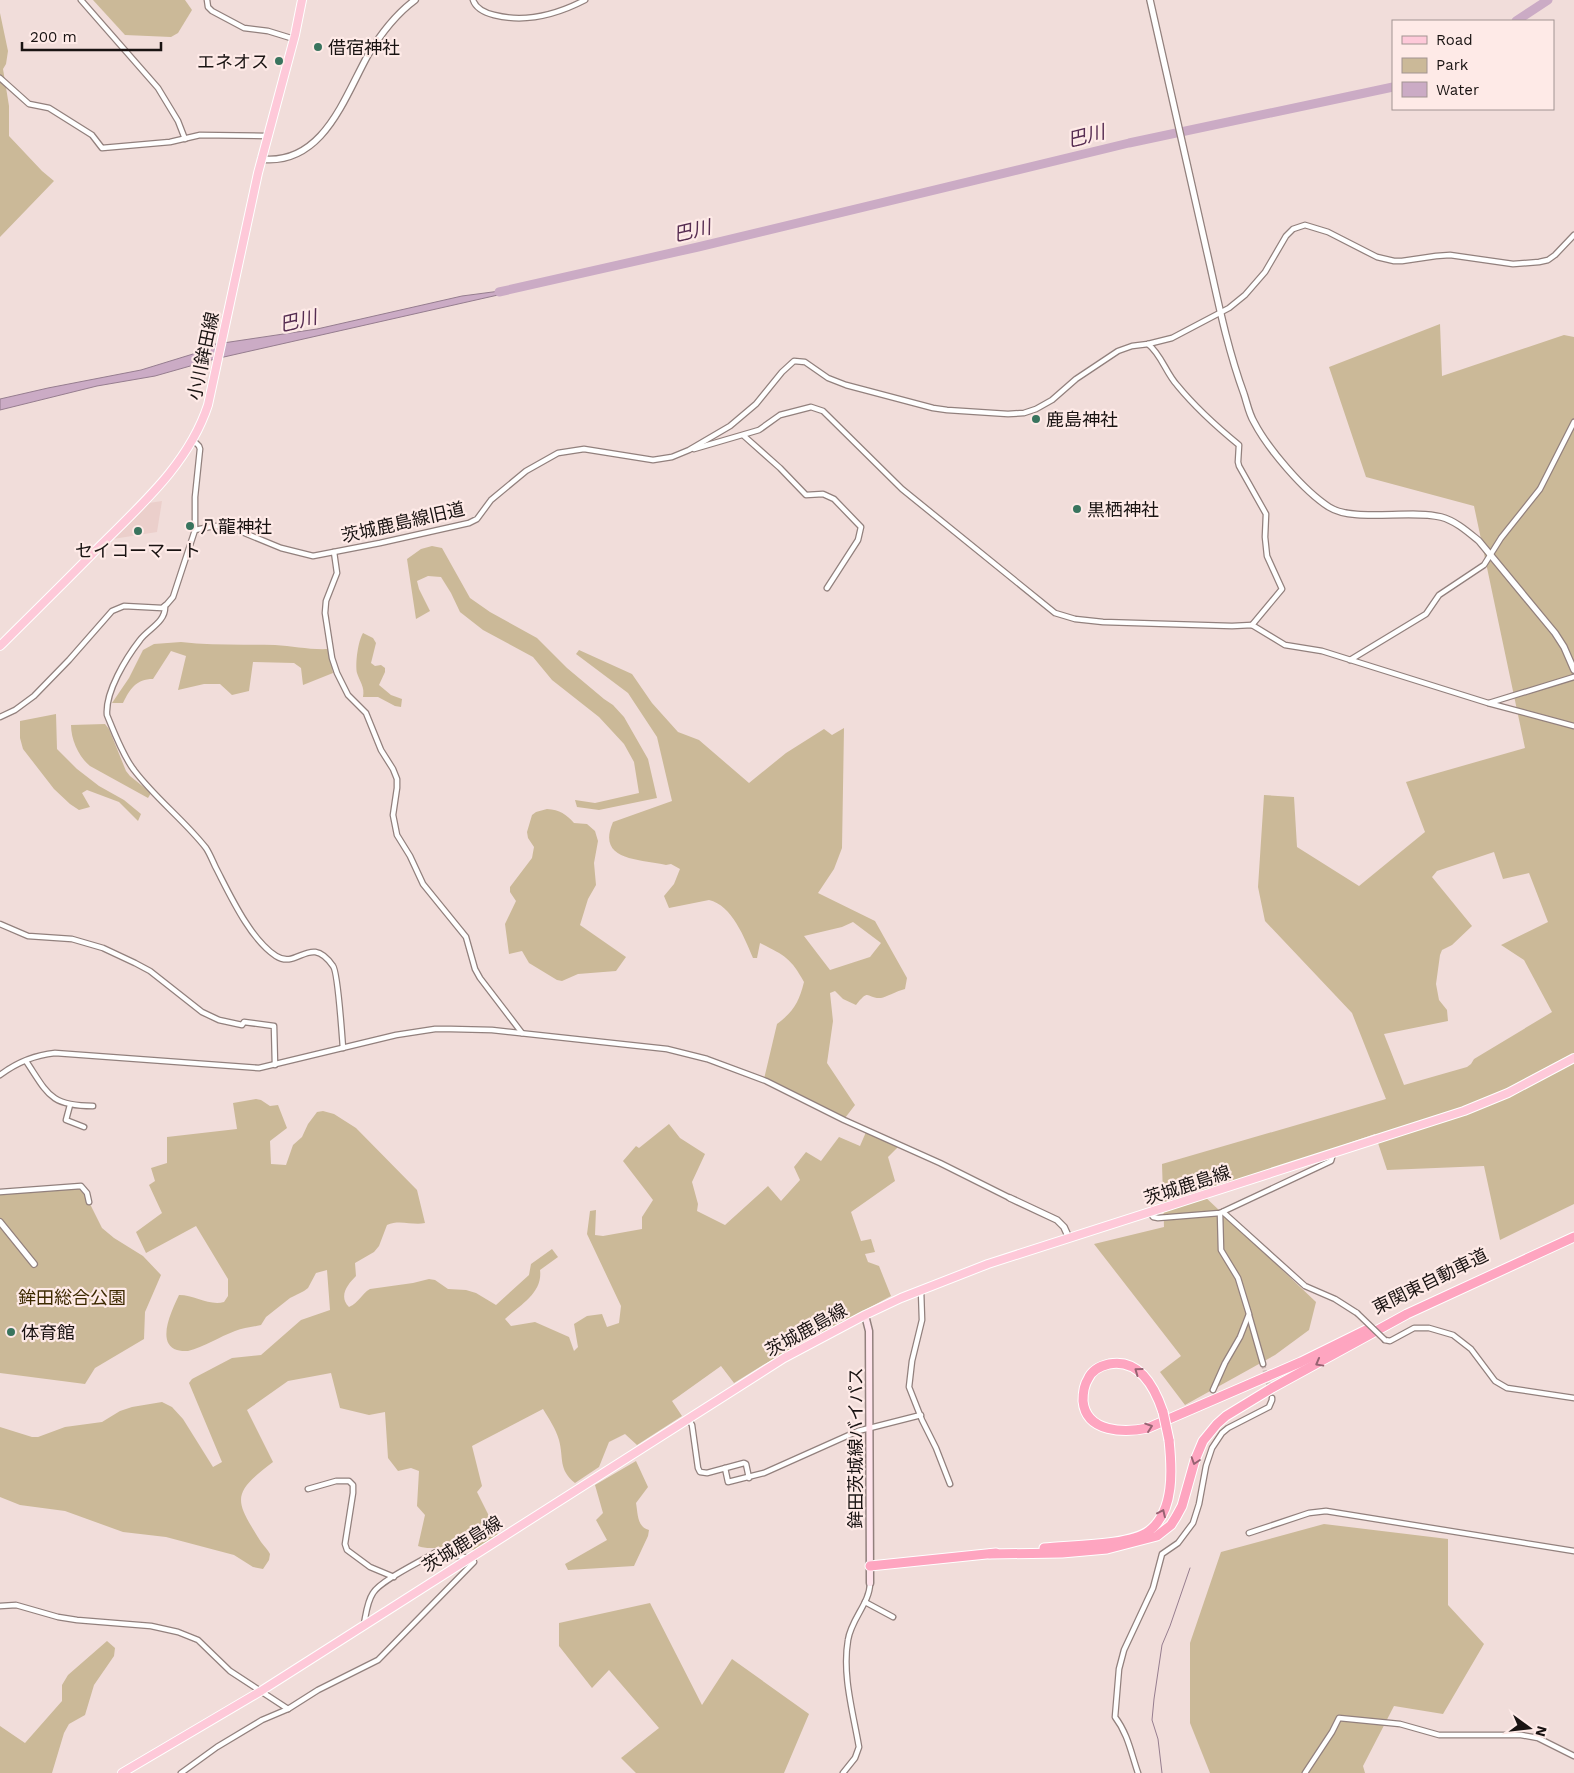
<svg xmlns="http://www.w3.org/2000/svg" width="1574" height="1773" font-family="'Work Sans','Noto Sans JP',sans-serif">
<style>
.built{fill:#ebcfcb}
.green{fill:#cbb998;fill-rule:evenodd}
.water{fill:#cbabc5;stroke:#967d8f}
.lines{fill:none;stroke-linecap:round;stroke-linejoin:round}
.stream{stroke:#967d8f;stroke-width:1}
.river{stroke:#cbabc5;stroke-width:9}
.minor-tunnel{stroke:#d1bfbc;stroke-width:4.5;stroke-dasharray:4.5 2;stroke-linecap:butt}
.minor-casing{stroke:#92807d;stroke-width:7}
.tertiary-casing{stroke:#92807d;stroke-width:8}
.secondary-casing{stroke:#92807d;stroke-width:9}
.primary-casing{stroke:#fff;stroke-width:10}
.motorway-casing{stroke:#fff;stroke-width:11}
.minor{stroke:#fff;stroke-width:4.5}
.tertiary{stroke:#fff;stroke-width:5.5}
.secondary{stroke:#ffe4ec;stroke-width:6}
.primary{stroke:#fec9d9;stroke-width:8}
.motorway{stroke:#fea5c0;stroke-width:9}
.minor-bridge-casing{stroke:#92807d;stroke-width:7;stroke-linecap:butt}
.motorway-bridge-casing{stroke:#fff;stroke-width:11;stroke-linecap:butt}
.minor-bridge{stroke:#fff;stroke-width:4.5}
.motorway-bridge{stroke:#fea5c0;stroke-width:9}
.oneway{stroke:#976372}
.poi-dot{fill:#39745e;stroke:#feeae7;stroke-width:2}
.labels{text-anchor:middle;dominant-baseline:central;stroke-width:4.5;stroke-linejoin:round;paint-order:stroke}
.poi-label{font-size:18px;fill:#191312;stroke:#feeae7;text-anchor:start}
.street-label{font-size:18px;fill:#191312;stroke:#feeae7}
.park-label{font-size:18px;fill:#3d2a00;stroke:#feeae7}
.water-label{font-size:19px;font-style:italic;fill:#562c51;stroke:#feeae7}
</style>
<rect width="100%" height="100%" fill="#f1ddda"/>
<path class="built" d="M 162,501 L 157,532 L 113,539 L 149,503 Z"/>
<g class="green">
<path d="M 93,0 L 185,0 L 192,10 L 178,33 L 171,37 L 125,35 Z"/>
<path d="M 0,13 L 8,51 L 6,64 L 3,69 L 9,106 L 9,136 L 42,171 L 54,181 L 0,237 Z"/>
<path d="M 1440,324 L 1442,376 L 1564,335 L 1574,337 L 1574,1204 L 1500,1240 L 1484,1166 L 1387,1170 L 1375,1134 L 1202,1194 L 1316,1302 L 1309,1330 L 1275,1355 L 1185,1405 L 1160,1372 L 1181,1356 L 1094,1244 L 1164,1227 L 1162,1164 L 1386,1099 L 1352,1013 L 1265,921 L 1258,887 L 1264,795 L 1294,797 L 1297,847 L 1359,886 L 1425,832 L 1406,782 L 1525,748 L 1474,506 L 1366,477 L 1329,367 ZM 1494,852 L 1503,879 L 1529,873 L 1548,922 L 1501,945 L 1524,960 L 1552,1012 L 1474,1059 L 1471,1064 L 1467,1067 L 1404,1085 L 1384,1034 L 1448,1021 L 1447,1010 L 1439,1000 L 1436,984 L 1440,955 L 1442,950 L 1452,945 L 1472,926 L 1432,877 L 1437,871 Z"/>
<path d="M 432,546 L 442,548 L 470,598 L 490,612 L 537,638 L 567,668 L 604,699 L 613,705 L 624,717 L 648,759 L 657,798 L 599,810 L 577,807 L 575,800 L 595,803 L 639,793 L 634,762 L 624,744 L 599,717 L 552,680 L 533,657 L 483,630 L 460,612 L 451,593 L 441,577 L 428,576 L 417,581 L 419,589 L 430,611 L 416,619 L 407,559 L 421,549 Z"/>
<path d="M 363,633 L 373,638 L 376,643 L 371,663 L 375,666 L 381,665 L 385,668 L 385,672 L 379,685 L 391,695 L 402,699 L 401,707 L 395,706 L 378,697 L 363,697 C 365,687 360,682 357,673 C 355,664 358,641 363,633 Z"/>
<path d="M 181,642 C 212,646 243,644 275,645 C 293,646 310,650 329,649 L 333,673 L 303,685 L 301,668 L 294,663 L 253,662 L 249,691 L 232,695 L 220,684 L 204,684 L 178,690 L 186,656 L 171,651 L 153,679 C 136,679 130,689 123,703 L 112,703 L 129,678 L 143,650 L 154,644 Z"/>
<path d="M 579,650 L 632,674 L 652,703 L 678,732 L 699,740 L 749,783 L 786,753 L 824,729 L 832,735 L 844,728 L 842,848 L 834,869 L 818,893 L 875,921 L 907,978 L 905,989 C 897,991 886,997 881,998 C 866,999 870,987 856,1005 L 843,999 L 835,991 L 830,993 L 833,1021 L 827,1063 L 855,1105 L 845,1118 L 764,1079 L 777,1024 C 794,1011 799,1002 804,982 C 791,958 784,955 760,943 L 757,958 L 753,958 C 745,939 732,905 709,900 L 669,908 L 664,896 L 674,884 L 680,869 L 671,864 L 666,865 C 639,859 596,861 613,822 L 672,801 L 657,737 L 628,693 L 576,654 ZM 853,922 L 881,943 L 870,957 L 830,970 L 804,936 L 842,927 Z"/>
<path d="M 56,714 L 57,749 L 77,769 L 99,786 L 124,800 L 141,814 L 138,821 L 119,802 L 87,790 L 82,793 L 90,807 L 79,810 L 70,804 L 54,789 L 23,749 L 20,738 L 20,721 Z"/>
<path d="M 105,724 L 109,729 L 126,771 L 130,776 L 151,793 L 148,798 L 90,766 C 79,757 71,740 71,725 Z"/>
<path d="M 547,809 C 560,810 566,814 574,823 L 587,824 L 595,831 L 598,841 L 594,863 L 596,885 L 588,899 L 580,925 L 626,957 L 616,971 L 578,974 L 562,981 L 557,980 L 529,963 L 522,951 L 509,954 L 505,924 L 516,901 L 510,892 L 510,887 L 532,858 L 534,847 L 528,838 L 527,832 L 532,815 L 536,812 Z"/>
<path d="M 256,1099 L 261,1100 L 270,1106 L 278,1105 L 287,1128 L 270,1141 L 271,1164 L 286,1165 L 293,1145 L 302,1137 L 308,1124 L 317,1112 L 323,1111 L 334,1114 L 356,1128 L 417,1190 L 425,1223 C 413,1226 400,1219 387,1225 L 379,1246 L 374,1252 L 355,1263 L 356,1276 C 348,1284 338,1296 349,1307 C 359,1303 362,1293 370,1289 L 413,1283 L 429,1279 L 435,1280 L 448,1289 L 466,1290 L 476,1293 L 496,1305 L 529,1275 L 531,1264 L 552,1249 L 558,1257 L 540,1270 C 543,1293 520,1305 505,1319 L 511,1326 L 535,1322 L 569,1337 L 574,1351 L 578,1347 L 574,1324 L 587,1316 L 602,1314 L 607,1327 L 619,1323 L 621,1306 L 587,1234 L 590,1211 L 596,1210 L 595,1235 L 603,1236 L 642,1229 L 642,1217 L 653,1200 L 623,1161 L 636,1146 L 639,1148 L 669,1124 L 680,1138 L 705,1154 L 692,1182 L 698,1204 L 697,1211 L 725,1225 L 768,1186 L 781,1201 L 800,1180 L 794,1167 L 806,1152 L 821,1161 L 839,1137 L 860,1146 L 866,1132 L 898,1147 L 888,1157 L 895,1181 L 851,1212 L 861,1241 L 871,1239 L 875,1252 L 865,1254 L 868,1262 L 879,1266 L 891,1296 L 763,1365 L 734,1383 L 721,1366 L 672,1401 L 682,1416 L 637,1445 L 625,1434 L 609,1442 L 599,1467 L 575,1483 C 558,1469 564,1459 559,1440 C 556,1429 549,1419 543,1409 L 472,1446 L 482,1486 L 477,1492 L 498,1534 L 474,1551 L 462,1542 C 448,1546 431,1551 418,1546 L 425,1515 L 417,1506 L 419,1471 L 411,1468 L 398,1471 L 388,1458 L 385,1412 L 369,1415 L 340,1408 L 331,1373 L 288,1381 L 247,1410 L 273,1462 C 231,1494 234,1499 261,1542 C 264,1546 268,1550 270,1554 L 269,1560 L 263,1569 L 253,1567 L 234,1555 L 166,1537 L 123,1532 L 65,1511 L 20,1505 L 0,1497 L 0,1427 L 32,1437 L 38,1437 L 65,1427 L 102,1422 L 120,1411 L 132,1407 L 162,1402 L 172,1407 L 183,1419 L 213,1467 L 222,1462 L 189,1383 L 192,1379 L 232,1358 L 261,1355 L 301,1320 L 330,1310 L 327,1270 L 316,1273 L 308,1288 L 304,1291 L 290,1298 L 266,1317 L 261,1325 C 252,1327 243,1328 235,1331 C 219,1337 204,1347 188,1351 C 184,1351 180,1351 177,1350 C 155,1343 173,1308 179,1295 C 195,1295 209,1306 224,1302 L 228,1296 L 228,1279 L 196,1226 L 146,1253 L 136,1232 L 162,1213 L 149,1185 L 155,1181 L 151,1168 L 167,1163 L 167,1137 L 237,1129 L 233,1103 Z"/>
<path d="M 81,1186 L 102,1228 L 114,1238 L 143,1256 L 161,1275 L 145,1312 L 144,1339 L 95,1368 L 85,1384 L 0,1373 L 0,1192 Z"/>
<path d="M 636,1461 L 648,1487 L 636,1503 C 638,1514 637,1527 649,1530 L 648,1536 L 634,1566 L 568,1570 L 565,1564 L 607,1540 L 596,1520 L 603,1513 L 595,1485 Z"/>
<path d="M 1324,1524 L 1448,1539 L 1448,1605 L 1484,1644 L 1443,1714 L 1394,1706 L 1363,1766 L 1365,1773 L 1210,1773 L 1190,1723 L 1190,1643 L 1221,1552 Z"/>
<path d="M 650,1603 L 702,1705 L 732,1659 L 809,1714 L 784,1773 L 636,1773 L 621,1758 L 659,1728 L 609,1670 L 592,1688 L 559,1646 L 559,1623 Z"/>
<path d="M 107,1641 L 115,1648 L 114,1656 L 94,1685 L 85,1715 L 69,1724 L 64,1733 L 52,1773 L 0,1773 L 0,1726 L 25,1743 L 62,1701 L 62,1685 L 68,1675 Z"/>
</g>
<path class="water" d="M 523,288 L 498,295 L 215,359 L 155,376 L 97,386 L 0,410 L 0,399 L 48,388 L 141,370 L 193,354 L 203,346 L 317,329 L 462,296 Z"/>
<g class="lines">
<path class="stream" d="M 1162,1773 L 1158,1739 L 1152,1720 L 1154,1699 L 1162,1645 L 1170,1626 L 1190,1568"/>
<g class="river">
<path d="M 1516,21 L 1548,0"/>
<path d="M 499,292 L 698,247 L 1129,143 L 1393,87"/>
</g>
<path class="minor-tunnel" d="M 1263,1364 L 1272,1398"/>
<g class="minor-casing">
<g id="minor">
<path d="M 81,0 L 158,88 L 178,121 L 185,139"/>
<path d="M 207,0 L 208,7 L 212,11 L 244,28 L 268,31 L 294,39"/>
<path d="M 473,0 C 476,9 486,13 494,15 C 525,23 558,14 585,0"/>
<path d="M 0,78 L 29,104 L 49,108 L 92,135 L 102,148 L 170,142 L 200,135 L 267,136"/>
<path d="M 1148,344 C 1161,354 1166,373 1177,385 C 1195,407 1217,427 1239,445 L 1238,462 L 1239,466 L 1266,514 L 1265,537 L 1267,556 L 1282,589 L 1252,625"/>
<path d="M 744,436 L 780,468 L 806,495 L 823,494 L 834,499 L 861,527 L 858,540 L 827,588"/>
<path d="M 694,449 L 759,430 L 780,415 L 811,407 L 823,411 L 902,489 L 1055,613 L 1075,619 L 1103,622 L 1232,626 L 1252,625 L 1285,645 L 1322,651 L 1488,703 L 1574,726"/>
<path d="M 195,530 L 214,526 L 230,527 L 281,548 L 313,556 L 380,543 L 469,523 L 477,519 L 491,500 L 526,471 L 558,453 L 584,449 L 653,460 L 672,457 L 689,450 L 730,426 L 756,404 L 782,372 L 794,361 L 805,362 L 828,378 L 846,385 L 933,408 L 947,410 L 1008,414 L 1024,413 L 1036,409 L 1052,400 L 1076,379 L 1118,351 L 1132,346 L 1148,344 L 1172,338 L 1229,308 L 1245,295 L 1265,272 L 1286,236 L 1293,229 L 1305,225 L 1328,232 L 1377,257 L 1394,261 L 1402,261 L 1436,256 L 1450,255 L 1513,264 L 1539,262 L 1548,260 L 1555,255 L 1574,235"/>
<path d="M 334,552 L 337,573 L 326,601 L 325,613 L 332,658 L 337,673 L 348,695 L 366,713 L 381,750 L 393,769 L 397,779 L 397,788 L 393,815 L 397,835 L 410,856 L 423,884 L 466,937 L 475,969 L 480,978 L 522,1033"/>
<path d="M 165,606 C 166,622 148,629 140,640 C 126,658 105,692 107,715 C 114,732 123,756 134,770 C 155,798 184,820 206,848 C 210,854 213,862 216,868 C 230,895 250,939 276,956 C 298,970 310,933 333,966 C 338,972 342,1036 343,1048"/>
<path d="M 1350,660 L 1426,614 L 1439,595 L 1484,565 L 1501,538 L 1540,489 L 1574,422"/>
<path d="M 1489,703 L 1574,677"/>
<path d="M 0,717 L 15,710 L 34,696 L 69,660 L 112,611 L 124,606 L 162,608 L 167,604 L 173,597 L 195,530 L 195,497 L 200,449 L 199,446 L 193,440"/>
<path d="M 0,924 L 28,936 L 72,939 L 103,948 L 135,963 L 150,971 L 202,1012 L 219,1020 L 242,1025 L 244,1022 L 274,1026 L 275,1065"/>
<path d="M 26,1061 C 48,1094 50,1106 93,1106"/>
<path d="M 0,1075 C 16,1063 35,1055 55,1053 L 259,1068 L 396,1035 L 435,1029 L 451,1029 L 492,1030 L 667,1049 L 707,1059 L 766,1081 L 844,1120 L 940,1163 L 1010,1198"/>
<path d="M 70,1105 L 66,1120 L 84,1127"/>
<path d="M 0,1192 L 81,1186 L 87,1193 L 89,1202"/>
<path d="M 1223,1212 L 1305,1286 L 1335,1299 L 1357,1313"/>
<path d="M 1150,1213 L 1153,1217 L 1158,1218 L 1220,1213 L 1331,1161 L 1333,1154"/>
<path d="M 921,1290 L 922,1320 L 912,1361 L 909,1387 L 922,1420 L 936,1448 L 950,1484"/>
<path d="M 1249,1315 L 1263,1364"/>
<path d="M 1385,1340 L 1390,1341 L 1414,1328 L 1429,1328 L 1453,1335 L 1471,1349 L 1495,1381 L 1507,1388 L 1574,1398"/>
<path d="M 1213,1390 L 1225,1363 L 1240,1337 L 1249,1314 L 1238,1278 L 1221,1250 L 1220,1213"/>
<path d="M 688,1418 L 692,1425 L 698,1468 L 700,1472 L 707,1473 L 744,1463 L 746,1464 L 749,1478"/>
<path d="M 725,1468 L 728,1482 L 764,1473 L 858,1431 L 921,1415"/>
<path d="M 308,1489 L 336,1481 L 349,1481 L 353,1485 L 353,1493 L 345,1544 L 347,1550 L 370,1567 L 394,1577"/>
<path d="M 1249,1533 L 1309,1513 L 1326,1511 L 1574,1551"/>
<path d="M 865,1602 L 893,1617"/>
<path d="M 0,1606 L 16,1605 L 58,1617 L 77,1620 L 151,1626 L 178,1632 L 198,1640 L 230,1671 L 288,1709"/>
<path d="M 364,1624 C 366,1614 367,1602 373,1593 C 381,1580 422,1561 436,1552 L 469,1558"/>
<path d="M 181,1773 L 217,1747 L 262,1720 L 288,1709 L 318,1690 L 378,1660 L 474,1562 L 471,1557"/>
<path d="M 843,1773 L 855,1758 L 859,1747 C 853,1712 842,1675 848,1640 C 851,1619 870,1603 870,1583"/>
<path d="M 1138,1773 C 1131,1753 1128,1734 1115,1717 L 1119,1669 L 1124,1650 L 1153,1588 L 1162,1554 L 1178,1543 L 1193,1523 L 1199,1504 L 1206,1466 L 1212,1448 L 1222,1433 L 1228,1428 L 1269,1407 L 1272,1400 L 1272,1398"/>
<path d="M 1305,1773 L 1332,1732 L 1339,1718 L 1400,1724 L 1439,1735 L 1521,1735 L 1538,1738 L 1574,1756"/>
</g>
</g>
<g class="tertiary-casing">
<g id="tertiary">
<path d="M 1150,0 C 1170,90 1190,180 1211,270 C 1220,311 1229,353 1244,394 C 1247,403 1249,414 1254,422 C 1268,449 1304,491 1329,507 C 1354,523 1410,509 1441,517 C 1456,521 1468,532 1479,541 L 1555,633 L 1564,647 L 1574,670"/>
<path d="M 261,159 C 323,166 344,98 368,55 C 380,35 396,14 415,0"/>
<path d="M 1010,1198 L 1057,1220 L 1064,1227 L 1069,1238"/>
<path d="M 0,1222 L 34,1264"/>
</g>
</g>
<g class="secondary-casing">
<path id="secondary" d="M 865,1315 L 869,1331 L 870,1583"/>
</g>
<g class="primary-casing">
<g id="primary">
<path d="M 0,646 C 33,613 67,580 100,546 C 142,504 189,463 208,405 L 258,173 L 295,35 L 302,0"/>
<path d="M 122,1773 L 261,1691 L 784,1358 L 865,1315 L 901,1298 L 988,1264 L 1464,1111 L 1508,1093 L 1574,1058"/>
</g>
</g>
<g class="motorway-casing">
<g id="motorway">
<path d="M 1163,1412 C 1155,1388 1140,1358 1109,1364 C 1100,1366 1092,1370 1088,1379 C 1084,1385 1083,1393 1083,1401 C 1086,1433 1125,1433 1148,1428 L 1301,1362 L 1368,1329"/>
<path d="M 1044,1548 C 1070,1545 1129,1546 1149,1531 C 1175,1511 1172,1468 1169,1440"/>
<path d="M 990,1554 L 1062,1553 L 1107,1549 L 1157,1536 L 1171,1525 L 1176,1517 L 1182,1506 L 1195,1460 L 1203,1441 L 1217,1424 L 1226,1416 L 1272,1388 L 1407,1314 L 1574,1237"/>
<path d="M 870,1566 L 996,1553"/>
</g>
</g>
<use href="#minor" class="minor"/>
<use href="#tertiary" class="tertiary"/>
<use href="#secondary" class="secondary"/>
<use href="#primary" class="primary"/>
<use href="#motorway" class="motorway"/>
<g class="minor-bridge-casing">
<path id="minor-bridge" d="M 1357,1313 L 1385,1340"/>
</g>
<g class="motorway-bridge-casing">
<path id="motorway-bridge" d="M 1163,1412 L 1169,1440"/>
</g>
<use href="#minor-bridge" class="minor-bridge"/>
<use href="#motorway-bridge" class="motorway-bridge"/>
</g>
<defs><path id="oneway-chevron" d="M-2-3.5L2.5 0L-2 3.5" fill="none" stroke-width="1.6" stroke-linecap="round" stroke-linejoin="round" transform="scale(1.25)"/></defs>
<g class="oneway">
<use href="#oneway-chevron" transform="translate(1319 1363) rotate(151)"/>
<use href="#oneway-chevron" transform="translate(1138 1371) rotate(-144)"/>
<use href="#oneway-chevron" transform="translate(1149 1427) rotate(-19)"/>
<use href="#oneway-chevron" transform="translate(1195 1461) rotate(108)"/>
<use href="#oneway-chevron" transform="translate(1162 1513) rotate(-65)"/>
</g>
<g class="poi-dot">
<circle cx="318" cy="47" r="5"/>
<circle cx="279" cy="61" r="5"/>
<circle cx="1036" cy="419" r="5"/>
<circle cx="1077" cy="509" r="5"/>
<circle cx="190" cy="526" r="5"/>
<circle cx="138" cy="531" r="5"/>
<circle cx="11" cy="1332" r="5"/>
</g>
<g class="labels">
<g class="poi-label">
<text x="328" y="47">借宿神社</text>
<text x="269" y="61" text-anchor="end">エネオス</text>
<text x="1046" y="419">鹿島神社</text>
<text x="1087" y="509">黒栖神社</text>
<text x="200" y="526">八龍神社</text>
<text x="138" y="550" text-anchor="middle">セイコーマート</text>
<text x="21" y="1332">体育館</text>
</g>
<g class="street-label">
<text transform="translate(203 356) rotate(-78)">小川鉾田線</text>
<text transform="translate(403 522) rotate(-13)">茨城鹿島線旧道</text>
<text transform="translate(1187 1185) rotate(-18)">茨城鹿島線</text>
<text transform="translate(1430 1281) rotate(-26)">東関東自動車道</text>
<text transform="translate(806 1330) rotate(-29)">茨城鹿島線</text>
<text transform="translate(855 1448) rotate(-90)">鉾田茨城線バイパス</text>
<text transform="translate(462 1544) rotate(-32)">茨城鹿島線</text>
</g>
<g class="park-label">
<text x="72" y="1297">鉾田総合公園</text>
</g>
<g class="water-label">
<text transform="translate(1086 136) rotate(-14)">巴川</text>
<text transform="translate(692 231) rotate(-13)">巴川</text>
<text transform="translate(298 321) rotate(-13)">巴川</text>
</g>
</g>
<rect x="1392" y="20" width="162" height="90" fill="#feeae7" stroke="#a29492"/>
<rect x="1402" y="36" width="25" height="8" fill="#fec9d9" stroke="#a29492"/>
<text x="1436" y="45" font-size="15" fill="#191312">Road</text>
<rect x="1402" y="58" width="25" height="15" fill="#cbb998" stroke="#a29492"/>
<text x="1436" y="70" font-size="15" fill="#191312">Park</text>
<rect x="1402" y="82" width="25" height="15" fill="#cbabc5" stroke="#a29492"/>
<text x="1436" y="95" font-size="15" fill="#191312">Water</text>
<g transform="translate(1529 1728) rotate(105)" stroke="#feeae7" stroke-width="4" paint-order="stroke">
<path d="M0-4L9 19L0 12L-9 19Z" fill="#191312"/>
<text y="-8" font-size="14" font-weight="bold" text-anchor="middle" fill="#191312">N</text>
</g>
<path d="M22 42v8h139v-8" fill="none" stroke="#191312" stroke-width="2.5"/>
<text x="30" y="42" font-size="15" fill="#191312" stroke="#feeae7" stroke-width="4" paint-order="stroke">200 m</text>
</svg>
